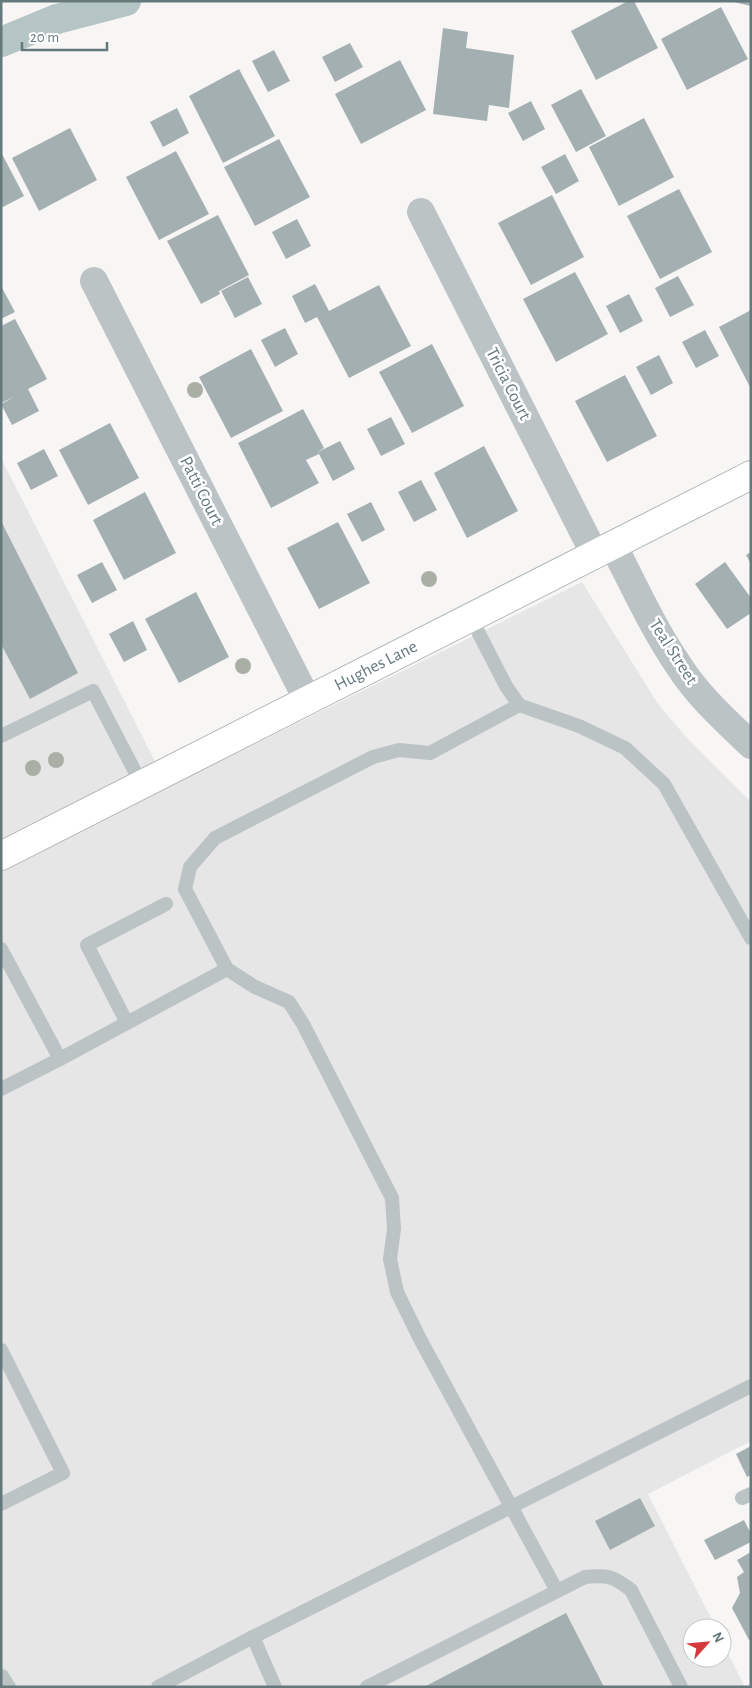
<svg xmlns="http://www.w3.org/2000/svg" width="752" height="1688" font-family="'Alegreya Sans',sans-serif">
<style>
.built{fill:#e5e6e5}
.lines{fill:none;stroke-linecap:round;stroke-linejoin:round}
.canal{stroke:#b5c4c5;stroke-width:30}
.building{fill:#a4afb1}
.secondary-casing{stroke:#afb7b9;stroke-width:30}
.lane{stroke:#bcc3c4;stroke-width:14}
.street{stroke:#bcc3c4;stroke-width:28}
.secondary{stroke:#fff;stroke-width:28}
.tree{fill:#aaafa5}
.labels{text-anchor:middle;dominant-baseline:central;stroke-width:5;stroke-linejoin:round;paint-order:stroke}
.street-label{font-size:18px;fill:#65797d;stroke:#fff}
</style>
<rect width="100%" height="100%" fill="#f7f6f5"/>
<path class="built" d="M 1,458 L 168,787 L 582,582 L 658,704 L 687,738 L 751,802 L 751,1441 L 648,1494 L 716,1628 L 692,1628 L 692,1658 L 722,1658 L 722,1641 L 745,1687 L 1,1687 Z"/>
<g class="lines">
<path class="canal" d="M 1,42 L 57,19 L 126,1"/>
</g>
<g class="building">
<path d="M 628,1 L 634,1 L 658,48 L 596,80 L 571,31 Z"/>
<path d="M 734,1 L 751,1 L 751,6 L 734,2 Z"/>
<path d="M 721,7 L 748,59 L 687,90 L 661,39 Z"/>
<path d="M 443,28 L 468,32 L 466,48 L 514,55 L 509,108 L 489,105 L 487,121 L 433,114 Z"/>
<path d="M 350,43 L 363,67 L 335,82 L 322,57 Z"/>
<path d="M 274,50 L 290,81 L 268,92 L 252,61 Z"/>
<path d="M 400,60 L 426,110 L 361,144 L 335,94 Z"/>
<path d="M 239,69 L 275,136 L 223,163 L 189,96 Z"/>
<path d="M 581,89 L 606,136 L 576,152 L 551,105 Z"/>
<path d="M 531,101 L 545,129 L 523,141 L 508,113 Z"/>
<path d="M 177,108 L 189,133 L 163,147 L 150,122 Z"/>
<path d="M 644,118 L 674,177 L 619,206 L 589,147 Z"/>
<path d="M 70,128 L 97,180 L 39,211 L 12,158 Z"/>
<path d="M 279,139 L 310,197 L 255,226 L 224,167 Z"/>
<path d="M 176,151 L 209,214 L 159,240 L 126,177 Z"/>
<path d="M 1,152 L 24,196 L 1,208 Z"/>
<path d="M 565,154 L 579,181 L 556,194 L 541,167 Z"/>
<path d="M 679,189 L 712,252 L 660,279 L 627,216 Z"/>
<path d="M 552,195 L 584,257 L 531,285 L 498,223 Z"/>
<path d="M 218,215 L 249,275 L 219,291 L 220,294 L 201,304 L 167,241 Z"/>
<path d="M 297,219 L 311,246 L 286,259 L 272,232 Z"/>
<path d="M 575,272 L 608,334 L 556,362 L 523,299 Z"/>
<path d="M 678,276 L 694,305 L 670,317 L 655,288 Z"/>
<path d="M 248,277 L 262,304 L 235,318 L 221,291 Z"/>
<path d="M 315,284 L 329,311 L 379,285 L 411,346 L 349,378 L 317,317 L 305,323 L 292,296 Z"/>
<path d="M 1,286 L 15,312 L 1,319 Z"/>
<path d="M 629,294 L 643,321 L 620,333 L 606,306 Z"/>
<path d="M 751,310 L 751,389 L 719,327 Z"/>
<path d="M 15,319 L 47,379 L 28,389 L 39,411 L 12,425 L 1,404 L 14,397 L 1,403 L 1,326 Z"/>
<path d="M 285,328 L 298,354 L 275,367 L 261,340 Z"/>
<path d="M 705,330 L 719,356 L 696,368 L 682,342 Z"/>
<path d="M 432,344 L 464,406 L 412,433 L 379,372 Z"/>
<path d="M 251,349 L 283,411 L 231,438 L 199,377 Z"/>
<path d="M 659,355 L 673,383 L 651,395 L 636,367 Z"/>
<path d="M 625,375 L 657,436 L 607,462 L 575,401 Z"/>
<path d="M 303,409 L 324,448 L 318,452 L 319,454 L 306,460 L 319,483 L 271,508 L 238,443 Z"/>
<path d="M 391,417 L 405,444 L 381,456 L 367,429 Z"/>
<path d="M 110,423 L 139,478 L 88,505 L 59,450 Z"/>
<path d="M 340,441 L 355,469 L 333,481 L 318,452 Z"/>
<path d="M 484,446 L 518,511 L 467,538 L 434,473 Z"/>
<path d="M 44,449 L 58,476 L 31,490 L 17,463 Z"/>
<path d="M 421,480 L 437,510 L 414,522 L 398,492 Z"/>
<path d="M 145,492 L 176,553 L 124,580 L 93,520 Z"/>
<path d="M 371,502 L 385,530 L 362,542 L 347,514 Z"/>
<path d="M 1,521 L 78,673 L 30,699 L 1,644 Z"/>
<path d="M 338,522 L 370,583 L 319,609 L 287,548 Z"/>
<path d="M 751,552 L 751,564 L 746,555 Z"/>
<path d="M 102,562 L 117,590 L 92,603 L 77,575 Z"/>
<path d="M 725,562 L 751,598 L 751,613 L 727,629 L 695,584 Z"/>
<path d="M 196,592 L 229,657 L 179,683 L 145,619 Z"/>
<path d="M 133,621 L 147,650 L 124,662 L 109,634 Z"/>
<path d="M 751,1446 L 751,1475 L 747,1477 L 736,1454 Z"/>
<path d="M 640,1498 L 655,1526 L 610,1550 L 595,1521 Z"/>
<path d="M 744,1520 L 751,1534 L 751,1542 L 715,1560 L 704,1540 Z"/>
<path d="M 751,1552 L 751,1640 L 749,1640 L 732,1608 L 740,1593 L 737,1577 L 744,1572 L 737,1560 Z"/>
<path d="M 566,1613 L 604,1687 L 424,1687 Z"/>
</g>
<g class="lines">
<g class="secondary-casing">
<path id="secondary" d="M 1,856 L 751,475"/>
</g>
<g class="lane">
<path d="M 471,618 L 506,686 L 519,705 L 579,726 L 625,748 L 664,784 L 751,938"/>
<path d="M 519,705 L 430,753 L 399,750 L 373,757 L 215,838 L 190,867 L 185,889 L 227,969 L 255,987 L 289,1002 L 303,1024 L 392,1198 L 394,1229 L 390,1259 L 397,1292 L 420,1339 L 557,1591"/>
<path d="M 1,736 L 93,691 L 142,785"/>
<path d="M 1,949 L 60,1059 L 1,1089"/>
<path d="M 127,1023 L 87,945 L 166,904"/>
<path d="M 60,1059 L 227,969"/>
<path d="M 1,1350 L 63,1473 L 1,1504"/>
<path d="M 742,1498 L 751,1494"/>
<path d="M 253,1637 L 275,1687"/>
<path d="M 1,1677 L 2,1676 L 9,1687"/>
<path d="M 158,1687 L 253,1637 L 751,1386"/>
<path d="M 367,1687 L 585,1577 C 608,1575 613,1576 631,1590 L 681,1687"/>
</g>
<g class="street">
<path d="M 421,212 L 595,555"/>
<path d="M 94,281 L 308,701"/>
<path d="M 613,545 C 634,586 653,628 679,666 C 698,696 725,720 751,745"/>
</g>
<use href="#secondary" class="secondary"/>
</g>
<g class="tree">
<circle cx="195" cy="390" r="8"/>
<circle cx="429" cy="579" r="8"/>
<circle cx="243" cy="666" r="8"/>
<circle cx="56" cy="760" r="8"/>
<circle cx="33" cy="768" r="8"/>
</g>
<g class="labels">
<g class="street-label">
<text transform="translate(508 384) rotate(63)">Tricia Court</text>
<text transform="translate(201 491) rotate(63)">Patti Court</text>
<text transform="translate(673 652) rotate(57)">Teal Street</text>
<text transform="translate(376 666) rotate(-27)">Hughes Lane</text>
</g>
</g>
<rect width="752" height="1688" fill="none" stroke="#65797d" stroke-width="5"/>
<g transform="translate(707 1643) rotate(63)"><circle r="24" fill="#ffffff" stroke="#c1c9cb"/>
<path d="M0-4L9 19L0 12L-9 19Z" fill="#d23a3d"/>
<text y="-8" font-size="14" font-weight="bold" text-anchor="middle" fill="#65797d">N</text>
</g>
<path d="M22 42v8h85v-8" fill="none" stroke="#65797d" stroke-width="2.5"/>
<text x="30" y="42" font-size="15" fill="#65797d" stroke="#ffffff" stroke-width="4" paint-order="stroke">20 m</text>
</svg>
